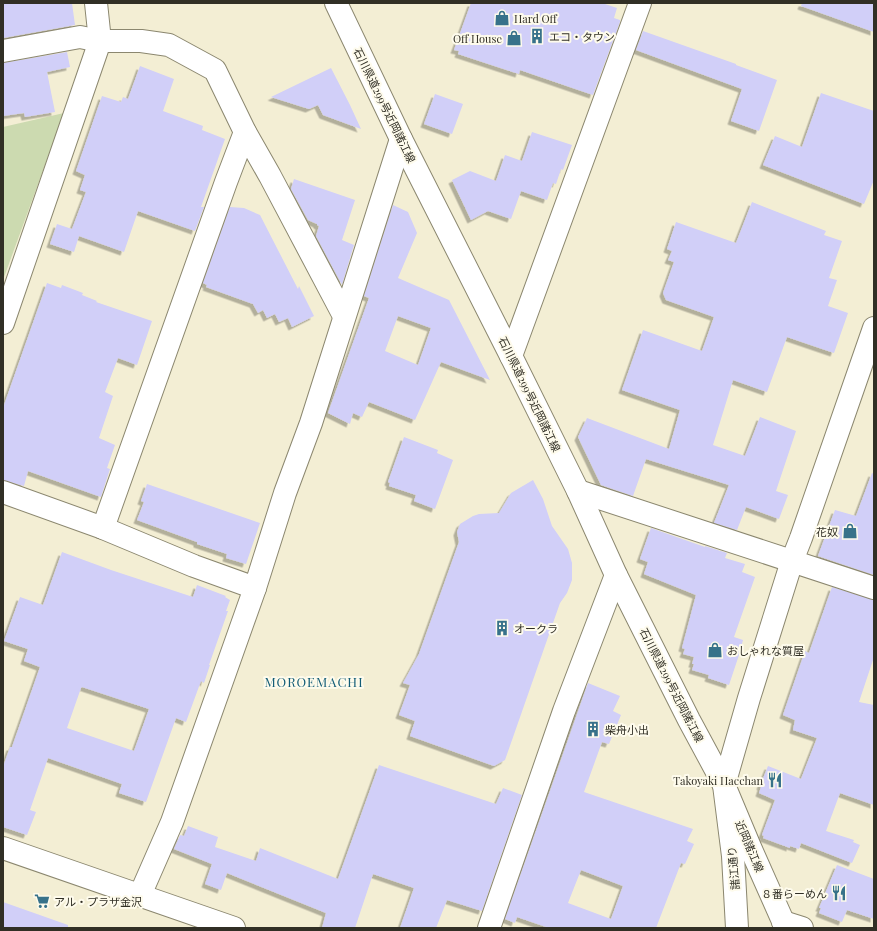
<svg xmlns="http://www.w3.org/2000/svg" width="877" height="931" font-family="'Playfair Display','Noto Sans JP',serif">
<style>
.green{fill:#ccdab0}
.building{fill:#d1cff8;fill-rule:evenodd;filter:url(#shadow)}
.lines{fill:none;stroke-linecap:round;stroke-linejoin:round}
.street-casing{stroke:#8b876f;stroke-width:24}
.secondary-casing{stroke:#8b876f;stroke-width:24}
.street{stroke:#fff;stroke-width:22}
.secondary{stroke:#fff;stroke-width:22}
.labels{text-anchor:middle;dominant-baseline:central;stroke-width:4;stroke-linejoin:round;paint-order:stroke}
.poi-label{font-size:11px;fill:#312f25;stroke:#fefbec;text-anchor:start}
.street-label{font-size:11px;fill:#312f25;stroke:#fefbec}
.quarter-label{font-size:13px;letter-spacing:1px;fill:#125c76;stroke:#fefbec}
</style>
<defs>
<filter id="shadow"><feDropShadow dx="-3.5" dy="3.5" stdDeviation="0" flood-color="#0004"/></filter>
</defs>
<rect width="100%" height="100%" fill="#f3eed4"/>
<path class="green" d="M 64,113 L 3,280 L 3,127 Z"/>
<g class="building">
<path d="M 3,3 L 72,3 L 75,25 L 3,38 Z"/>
<path d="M 471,3 L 602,3 L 617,8 L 614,18 L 620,20 L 620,22 L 593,95 L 520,70 L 519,74 L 458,54 L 459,51 L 454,50 Z"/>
<path d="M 802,3 L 874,3 L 874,32 L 801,6 Z"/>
<path d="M 643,31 L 736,64 L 736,65 L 777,80 L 759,131 L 731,121 L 742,89 L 636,50 Z"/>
<path d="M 67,52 L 70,67 L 47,72 L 55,112 L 25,117 L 24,113 L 3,116 L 3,63 Z"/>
<path d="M 140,66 L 174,79 L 163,111 L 203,126 L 202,130 L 225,139 L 201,207 L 204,207 L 195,231 L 138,211 L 124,252 L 79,236 L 74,252 L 50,244 L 57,224 L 72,229 L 86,192 L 80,190 L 85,175 L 76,171 L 102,96 L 121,102 L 123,97 L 128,99 Z"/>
<path d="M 331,68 L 350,105 L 361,129 L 323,115 L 318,105 L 309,109 L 271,97 Z"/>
<path d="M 821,93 L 874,111 L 874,180 L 864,204 L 763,165 L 775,136 L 802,147 Z"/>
<path d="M 435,94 L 463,104 L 452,134 L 424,124 Z"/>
<path d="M 532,132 L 572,145 L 563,170 L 561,169 L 556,184 L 553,183 L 547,200 L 521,191 L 511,219 L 488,211 L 471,220 L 452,180 L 470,171 L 496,181 L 505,155 L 522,161 Z"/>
<path d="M 294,179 L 355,200 L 342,240 L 354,245 L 342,285 L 316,236 L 319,226 L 317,225 L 317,224 L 308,220 L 291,189 Z"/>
<path d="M 752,202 L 826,231 L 824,235 L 842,241 L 829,278 L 837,280 L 828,306 L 848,313 L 834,353 L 787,337 L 767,392 L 733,380 L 713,445 L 745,456 L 760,417 L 796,431 L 776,491 L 788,495 L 779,519 L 746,507 L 737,530 L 714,523 L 729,485 L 646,459 L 633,496 L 601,485 L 578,437 L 587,418 L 669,449 L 680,410 L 622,390 L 643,330 L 702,351 L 714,317 L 666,300 L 663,293 L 674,262 L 668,260 L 672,251 L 667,249 L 676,222 L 736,243 Z"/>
<path d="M 393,205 L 408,212 L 417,233 L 398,278 L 449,300 L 490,380 L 441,362 L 415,420 L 369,402 L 362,417 L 353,413 L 350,424 L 328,413 L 369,298 L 364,296 ZM 398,316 L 431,328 L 418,365 L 385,351 Z"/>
<path d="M 230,207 L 244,208 L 260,215 L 298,289 L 299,286 L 314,316 L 292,327 L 288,318 L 279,322 L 275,314 L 267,318 L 263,310 L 258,313 L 253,304 L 206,287 L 207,285 L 203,283 Z"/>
<path d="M 47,283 L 61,288 L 62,285 L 83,293 L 82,295 L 97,301 L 96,302 L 152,321 L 137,365 L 118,358 L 105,392 L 113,396 L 99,438 L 115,445 L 107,468 L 110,469 L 101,497 L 28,471 L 24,486 L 3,480 L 3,408 Z"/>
<path d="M 404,437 L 438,450 L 437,453 L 453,460 L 435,509 L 414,501 L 416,495 L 389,486 L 390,483 L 388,482 Z"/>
<path d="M 872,473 L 874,474 L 874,575 L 818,556 L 835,510 L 856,516 Z"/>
<path d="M 533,480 L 543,499 L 552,526 L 568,549 L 572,563 L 572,580 L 567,593 L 560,603 L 505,760 L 494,766 L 410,736 L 415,721 L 399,715 L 410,685 L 403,683 L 419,654 L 459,542 L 457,532 L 460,524 L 473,516 L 479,514 L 499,513 L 511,493 Z"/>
<path d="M 147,484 L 260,523 L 246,564 L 226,558 L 227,554 L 197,544 L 197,542 L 137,520 L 144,502 L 141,501 Z"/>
<path d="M 651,528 L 705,547 L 705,546 L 727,553 L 725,558 L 745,564 L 742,572 L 755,577 L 734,637 L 743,640 L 740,652 L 729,685 L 708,678 L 709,675 L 692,670 L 694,664 L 692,664 L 694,657 L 683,654 L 685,649 L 682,648 L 696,595 L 644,574 L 648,562 L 640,559 Z"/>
<path d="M 62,552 L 111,570 L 193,597 L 197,585 L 226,596 L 225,597 L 230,600 L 226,611 L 228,611 L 209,665 L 210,665 L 204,683 L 201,681 L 186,722 L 176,718 L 146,802 L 119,793 L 122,784 L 48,758 L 30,810 L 36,812 L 27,835 L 3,827 L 3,767 L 10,747 L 12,747 L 40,667 L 24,661 L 28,649 L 4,641 L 20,597 L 43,605 ZM 82,687 L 149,709 L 134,751 L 67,728 L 81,688 Z"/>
<path d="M 832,587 L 874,600 L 874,657 L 859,702 L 874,705 L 874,805 L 840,793 L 826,831 L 854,840 L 853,842 L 860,845 L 852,863 L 801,843 L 799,849 L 790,846 L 790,848 L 763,838 L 764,836 L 762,835 L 775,800 L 759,793 L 761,787 L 760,786 L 768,766 L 801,779 L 817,738 L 793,730 L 795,720 L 783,715 L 805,651 L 809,653 Z"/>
<path d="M 588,683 L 620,696 L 613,711 L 621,715 L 609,744 L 602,742 L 584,792 L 693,829 L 687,841 L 694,844 L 685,864 L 681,863 L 656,928 L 549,928 L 517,917 L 515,923 L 505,919 ZM 581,870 L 623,886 L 611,919 L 568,903 Z"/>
<path d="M 379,765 L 496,804 L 503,788 L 522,795 L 482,911 L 447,900 L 436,928 L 400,928 L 414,888 L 373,874 L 355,928 L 322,928 L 326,913 L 227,873 L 221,890 L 205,884 L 212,864 L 174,849 L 180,835 L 184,836 L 188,826 L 218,837 L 215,847 L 256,861 L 260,848 L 338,879 Z"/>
<path d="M 837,865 L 874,879 L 874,919 L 847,910 L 842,922 L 819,913 L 821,908 L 819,908 Z"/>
<path d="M 3,902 L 68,925 L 68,928 L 3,928 Z"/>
</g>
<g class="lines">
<g class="street-casing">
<g id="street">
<path d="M 3,51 L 80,37 L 100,41 L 141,41 L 169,45 L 215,70 L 245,132 L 270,176 L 344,316"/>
<path d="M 3,323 L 100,41 L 96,3"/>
<path d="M 511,356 L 640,3"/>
<path d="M 578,491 L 874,588"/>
<path d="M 3,492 L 103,528 L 194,566 L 255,588"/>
<path d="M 103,528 L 226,182 L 245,132"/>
<path d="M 3,848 L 234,928"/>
<path d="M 140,895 L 172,822 L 255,588 L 285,493 L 311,423 L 401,139"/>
<path d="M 783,922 L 802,928"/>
<path d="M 489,928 L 564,711 L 616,575"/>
</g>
</g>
<g class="secondary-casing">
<g id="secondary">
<path d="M 336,3 L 401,139 L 511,356 L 578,491 L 616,575 L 689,720 L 724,785 L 750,847 L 786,928"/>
<path d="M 737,928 L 733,856 L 724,785 L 749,698 L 792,561 L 801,538 L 874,328"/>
</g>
</g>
<use href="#street" class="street"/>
<use href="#secondary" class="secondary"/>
</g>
<defs>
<g id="shop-bare" transform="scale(1.2)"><path d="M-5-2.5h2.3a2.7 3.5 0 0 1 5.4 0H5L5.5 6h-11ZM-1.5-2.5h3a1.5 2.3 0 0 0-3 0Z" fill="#37728a" stroke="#fefbec" stroke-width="2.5" paint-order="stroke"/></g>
<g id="building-bare" transform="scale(1.2)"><path d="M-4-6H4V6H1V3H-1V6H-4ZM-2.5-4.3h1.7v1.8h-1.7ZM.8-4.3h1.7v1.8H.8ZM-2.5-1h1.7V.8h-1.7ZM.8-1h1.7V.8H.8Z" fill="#37728a" stroke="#fefbec" stroke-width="2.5" paint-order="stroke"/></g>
<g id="restaurant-bare" transform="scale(1.2)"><path d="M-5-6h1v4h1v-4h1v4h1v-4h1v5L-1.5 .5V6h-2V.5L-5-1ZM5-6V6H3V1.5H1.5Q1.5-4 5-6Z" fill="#37728a" stroke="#fefbec" stroke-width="2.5" paint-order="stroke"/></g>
<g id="supermarket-bare" transform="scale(1.2)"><path d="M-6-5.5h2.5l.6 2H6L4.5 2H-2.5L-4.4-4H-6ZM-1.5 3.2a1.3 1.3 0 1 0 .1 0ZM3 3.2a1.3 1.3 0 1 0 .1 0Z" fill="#37728a" stroke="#fefbec" stroke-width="2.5" paint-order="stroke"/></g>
</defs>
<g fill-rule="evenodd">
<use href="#shop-bare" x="502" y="18"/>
<use href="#building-bare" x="537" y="36"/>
<use href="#shop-bare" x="514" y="38"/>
<use href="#shop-bare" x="850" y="531"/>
<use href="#building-bare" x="502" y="628"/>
<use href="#shop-bare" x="715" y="650"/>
<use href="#building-bare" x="593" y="729"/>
<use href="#restaurant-bare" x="775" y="780"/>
<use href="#restaurant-bare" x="839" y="893"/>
<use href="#supermarket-bare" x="42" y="901"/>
</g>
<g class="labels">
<g class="poi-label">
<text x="514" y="18">Hard Off</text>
<text x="549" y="36">エコ・タウン</text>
<text x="502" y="38" text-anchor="end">Off House</text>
<text x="838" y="531" text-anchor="end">花奴</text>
<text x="514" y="628">オークラ</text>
<text x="727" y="650">おしゃれな質屋</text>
<text x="605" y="729">柴舟小出</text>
<text x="763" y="780" text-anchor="end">Takoyaki Hacchan</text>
<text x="827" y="893" text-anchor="end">８番らーめん</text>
<text x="54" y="901">アル・プラザ金沢</text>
</g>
<g class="street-label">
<text transform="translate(385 105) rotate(64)">石川県道299号近岡諸江線</text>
<text transform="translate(530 394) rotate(64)">石川県道299号近岡諸江線</text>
<text transform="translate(672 685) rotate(63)">石川県道299号近岡諸江線</text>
<text transform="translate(750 846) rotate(67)">近岡諸江線</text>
<text transform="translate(733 868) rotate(-95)">諸江通り</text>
</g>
<g class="quarter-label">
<text x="314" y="681">MOROEMACHI</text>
</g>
</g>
<rect width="877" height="931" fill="none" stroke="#312f25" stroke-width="8"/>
</svg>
